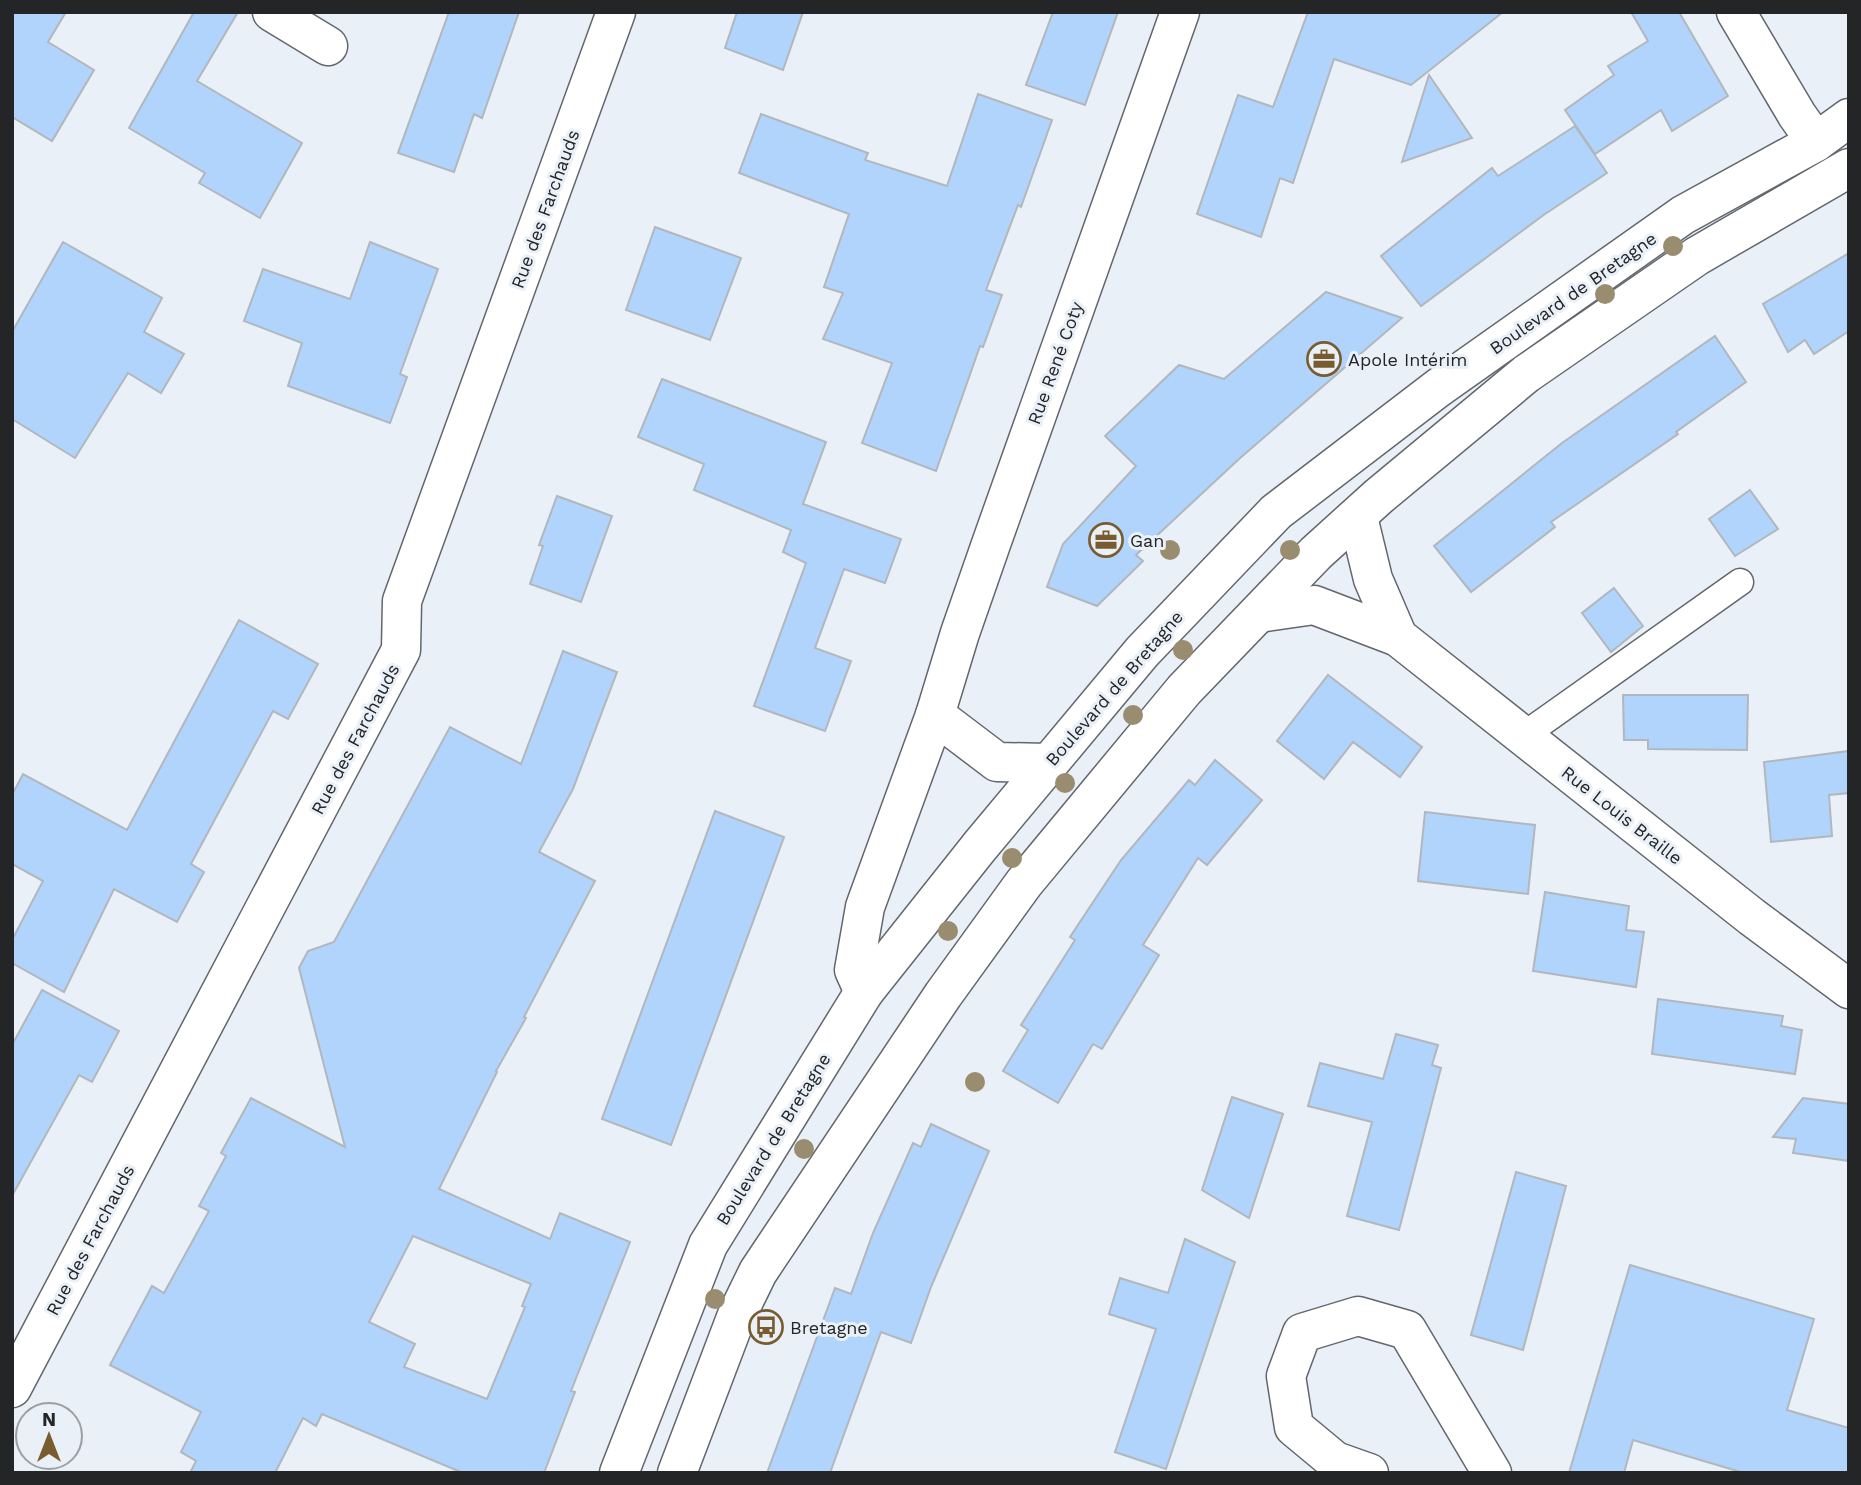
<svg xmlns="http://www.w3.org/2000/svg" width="1861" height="1485" font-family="'Work Sans',sans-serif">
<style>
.building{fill:#b1d4fc;stroke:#b1b7bd;stroke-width:2;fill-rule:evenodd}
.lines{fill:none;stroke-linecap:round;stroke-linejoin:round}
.service-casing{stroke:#62676d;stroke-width:29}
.minor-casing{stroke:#62676d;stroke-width:41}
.secondary-casing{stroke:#62676d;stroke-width:41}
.service{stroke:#fff;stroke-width:26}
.minor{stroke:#fff;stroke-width:38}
.secondary{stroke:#fff;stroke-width:38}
.tree{fill:#998c6f}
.labels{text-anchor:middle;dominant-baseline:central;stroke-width:6;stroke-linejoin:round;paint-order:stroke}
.street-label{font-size:18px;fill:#232527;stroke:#eaf0f7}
.poi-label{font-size:18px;fill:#232527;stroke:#eaf0f7;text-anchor:start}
</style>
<rect width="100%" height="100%" fill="#eaf0f7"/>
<g class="building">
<path d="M 12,12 L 66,12 L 48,42 L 94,70 L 52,141 L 12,117 Z"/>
<path d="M 194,12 L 238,12 L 197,81 L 302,143 L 260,218 L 199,183 L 205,173 L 129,128 Z"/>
<path d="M 449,12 L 519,12 L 482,118 L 474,114 L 454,172 L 398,153 Z"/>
<path d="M 737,12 L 803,12 L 783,70 L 725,48 Z"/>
<path d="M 1053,12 L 1118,12 L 1085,105 L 1026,85 Z"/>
<path d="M 1308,12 L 1503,12 L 1411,85 L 1334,59 L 1293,183 L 1280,178 L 1261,237 L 1197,214 L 1238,95 L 1273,107 Z"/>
<path d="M 1631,12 L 1679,12 L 1728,96 L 1672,131 L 1661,110 L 1595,154 L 1565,110 L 1614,75 L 1608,66 L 1648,41 Z"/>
<path d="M 1429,75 L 1472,138 L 1402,162 Z"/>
<path d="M 978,94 L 1052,120 L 1021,207 L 1018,205 L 986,290 L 1002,295 L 983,347 L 980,346 L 936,471 L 862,443 L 892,363 L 823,339 L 843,293 L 824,287 L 849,214 L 739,173 L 761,114 L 868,153 L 865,160 L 947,186 Z"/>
<path d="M 1575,126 L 1607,173 L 1545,214 L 1421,306 L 1381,256 L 1492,168 L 1498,176 Z"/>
<path d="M 655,227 L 741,258 L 710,340 L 626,310 Z"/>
<path d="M 63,242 L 162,298 L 144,332 L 184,354 L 161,393 L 128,373 L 75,458 L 12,419 L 12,332 Z"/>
<path d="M 370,242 L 438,269 L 400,374 L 407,377 L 390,423 L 288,386 L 302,343 L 244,321 L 263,269 L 350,299 Z"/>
<path d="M 1849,253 L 1849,331 L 1814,354 L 1805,340 L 1788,352 L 1763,304 Z"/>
<path d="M 1326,292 L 1402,318 L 1239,459 L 1136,555 L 1143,561 L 1097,606 L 1047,587 L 1063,544 L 1136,466 L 1105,436 L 1179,365 L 1224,379 Z"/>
<path d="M 1715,336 L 1746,382 L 1676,432 L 1678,434 L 1551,522 L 1555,527 L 1471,592 L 1434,546 L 1562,443 Z"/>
<path d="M 662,379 L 826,442 L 803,504 L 901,539 L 885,583 L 844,569 L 815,648 L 851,661 L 825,731 L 754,706 L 806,563 L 783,552 L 791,530 L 694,490 L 704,464 L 638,437 Z"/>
<path d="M 1750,490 L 1778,529 L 1735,556 L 1709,519 Z"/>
<path d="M 557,496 L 612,516 L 581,602 L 530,584 L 543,546 L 539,545 Z"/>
<path d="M 1614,588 L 1643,626 L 1611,652 L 1582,613 Z"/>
<path d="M 239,620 L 318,664 L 288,719 L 273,711 L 191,864 L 204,872 L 177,922 L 114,889 L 64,992 L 12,963 L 12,940 L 43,881 L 12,864 L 12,795 L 23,774 L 127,830 Z"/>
<path d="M 563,651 L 617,672 L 573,789 L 539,852 L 595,881 L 524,1017 L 526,1018 L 496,1071 L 497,1072 L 439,1189 L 550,1239 L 560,1213 L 630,1242 L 571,1391 L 575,1392 L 544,1473 L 463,1473 L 322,1414 L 316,1426 L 303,1418 L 275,1473 L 190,1473 L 196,1461 L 181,1452 L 201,1412 L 110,1365 L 152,1286 L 164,1293 L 209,1211 L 199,1206 L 226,1156 L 221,1153 L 251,1098 L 345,1147 L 299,968 L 308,951 L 334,942 L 450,727 L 521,764 ZM 413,1236 L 531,1284 L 522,1306 L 525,1307 L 487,1399 L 404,1367 L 415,1344 L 369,1322 Z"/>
<path d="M 1328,675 L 1422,747 L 1400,777 L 1353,742 L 1324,779 L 1277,741 Z"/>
<path d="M 1623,695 L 1748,695 L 1747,750 L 1648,749 L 1648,740 L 1624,740 Z"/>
<path d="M 1849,751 L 1849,793 L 1829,795 L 1832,836 L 1771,842 L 1764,762 Z"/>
<path d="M 1215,760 L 1262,800 L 1207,865 L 1198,858 L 1143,945 L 1159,955 L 1102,1049 L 1093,1044 L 1058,1103 L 1003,1071 L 1028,1030 L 1021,1025 L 1075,940 L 1070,937 L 1121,860 L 1189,780 L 1195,785 Z"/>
<path d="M 715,811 L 784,837 L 671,1145 L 602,1119 Z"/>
<path d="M 1425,812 L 1535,825 L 1528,894 L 1418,881 Z"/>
<path d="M 1545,892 L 1629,906 L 1626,930 L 1644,932 L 1636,987 L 1533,971 Z"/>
<path d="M 42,990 L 119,1031 L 92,1082 L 79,1075 L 12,1196 L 12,1045 Z"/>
<path d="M 1658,999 L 1783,1016 L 1781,1026 L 1802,1030 L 1795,1074 L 1652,1054 Z"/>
<path d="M 1396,1034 L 1438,1045 L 1432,1065 L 1441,1068 L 1399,1230 L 1347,1216 L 1372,1122 L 1308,1106 L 1320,1063 L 1383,1079 Z"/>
<path d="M 1232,1097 L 1283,1114 L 1249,1218 L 1202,1190 Z"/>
<path d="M 1803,1098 L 1849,1104 L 1849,1161 L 1793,1153 L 1796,1139 L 1773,1137 Z"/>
<path d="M 931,1124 L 989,1151 L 931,1287 L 911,1343 L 881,1332 L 830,1473 L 767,1473 L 835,1288 L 851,1294 L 873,1233 L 913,1143 L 921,1147 Z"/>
<path d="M 1516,1172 L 1566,1186 L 1523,1350 L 1471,1335 Z"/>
<path d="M 1185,1239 L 1235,1262 L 1166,1469 L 1115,1452 L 1156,1329 L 1109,1314 L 1120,1278 L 1168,1293 Z"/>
<path d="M 1630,1265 L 1814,1319 L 1787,1410 L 1849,1428 L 1849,1473 L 1744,1473 L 1633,1440 L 1624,1473 L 1569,1473 Z"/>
</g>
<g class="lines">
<g class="service-casing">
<path id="service" d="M 1523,736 L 1740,582"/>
</g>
<g class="minor-casing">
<g id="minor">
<path d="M 272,12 L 328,46"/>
<path d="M 1736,12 L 1797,115 L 1816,142"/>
<path d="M 1358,517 L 1373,579 L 1398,637"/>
<path d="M 1259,613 L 1314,605 L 1398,637 L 1752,917 L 1849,989"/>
<path d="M 935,715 L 997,762 L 1048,763"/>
<path d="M 864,992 L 854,970 L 865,907 L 935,715 L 960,633 L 991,544 L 1180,12"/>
<path d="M 12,1388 L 401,650 L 402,601 L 616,12"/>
<path d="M 1369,1473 L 1335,1461 L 1294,1427 L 1286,1376 L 1302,1333 L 1358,1316 L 1407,1330 L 1492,1473"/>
</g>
</g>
<g class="secondary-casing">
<g id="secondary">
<path d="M 619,1473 L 708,1245 L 864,992 L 980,846 L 1142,652 L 1276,512 L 1438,388 L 1683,215 L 1816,142 L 1849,118"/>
<path d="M 677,1473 L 737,1315 L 758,1272 L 943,995 L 1024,883 L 1184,690 L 1316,553 L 1379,496 L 1526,374 L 1697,256 L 1849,168"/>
</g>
</g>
<use href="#service" class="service"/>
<use href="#minor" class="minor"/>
<use href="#secondary" class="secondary"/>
</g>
<g class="tree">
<circle cx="1673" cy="246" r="10"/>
<circle cx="1605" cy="294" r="10"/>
<circle cx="1170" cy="550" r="10"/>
<circle cx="1290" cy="550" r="10"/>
<circle cx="1183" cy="650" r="10"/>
<circle cx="1133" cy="715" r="10"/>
<circle cx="1065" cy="783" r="10"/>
<circle cx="1012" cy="858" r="10"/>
<circle cx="948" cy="931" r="10"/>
<circle cx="975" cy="1082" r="10"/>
<circle cx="804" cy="1149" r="10"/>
<circle cx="715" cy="1299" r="10"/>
</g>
<defs>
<g id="office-ring" transform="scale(1.75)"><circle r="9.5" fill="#eaf0f7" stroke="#785c2f" stroke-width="1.5"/><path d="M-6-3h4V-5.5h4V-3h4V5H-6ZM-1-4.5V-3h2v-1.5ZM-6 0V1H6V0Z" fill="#785c2f"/></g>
<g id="bus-ring" transform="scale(1.75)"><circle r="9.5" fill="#eaf0f7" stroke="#785c2f" stroke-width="1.5"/><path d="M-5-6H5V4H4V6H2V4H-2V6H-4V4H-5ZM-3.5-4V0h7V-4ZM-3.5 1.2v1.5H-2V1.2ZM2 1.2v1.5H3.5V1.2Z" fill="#785c2f"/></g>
</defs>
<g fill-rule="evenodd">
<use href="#office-ring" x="1324" y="359"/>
<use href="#office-ring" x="1106" y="540"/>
<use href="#bus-ring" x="766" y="1327"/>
</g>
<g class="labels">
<g class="street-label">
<text transform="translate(545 209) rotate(-70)">Rue des Farchauds</text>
<text transform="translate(1573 293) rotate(-35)">Boulevard de Bretagne</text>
<text transform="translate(1055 363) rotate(-70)">Rue René Coty</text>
<text transform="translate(1114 688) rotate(-49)">Boulevard de Bretagne</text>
<text transform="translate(355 739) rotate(-62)">Rue des Farchauds</text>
<text transform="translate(1622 815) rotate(38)">Rue Louis Braille</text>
<text transform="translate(773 1139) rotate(-58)">Boulevard de Bretagne</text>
<text transform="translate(90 1240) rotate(-62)">Rue des Farchauds</text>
</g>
<g class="poi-label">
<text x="1348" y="359">Apole Intérim</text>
<text x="1130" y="540">Gan</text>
<text x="790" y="1327">Bretagne</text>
</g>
</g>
<rect width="1861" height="1485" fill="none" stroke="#232527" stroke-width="28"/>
<g transform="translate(49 1436)"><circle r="33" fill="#eaf0f7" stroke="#9a9fa4" stroke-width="2"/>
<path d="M0-5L12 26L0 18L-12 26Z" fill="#785c2f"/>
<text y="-10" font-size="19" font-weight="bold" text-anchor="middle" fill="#232527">N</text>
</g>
</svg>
